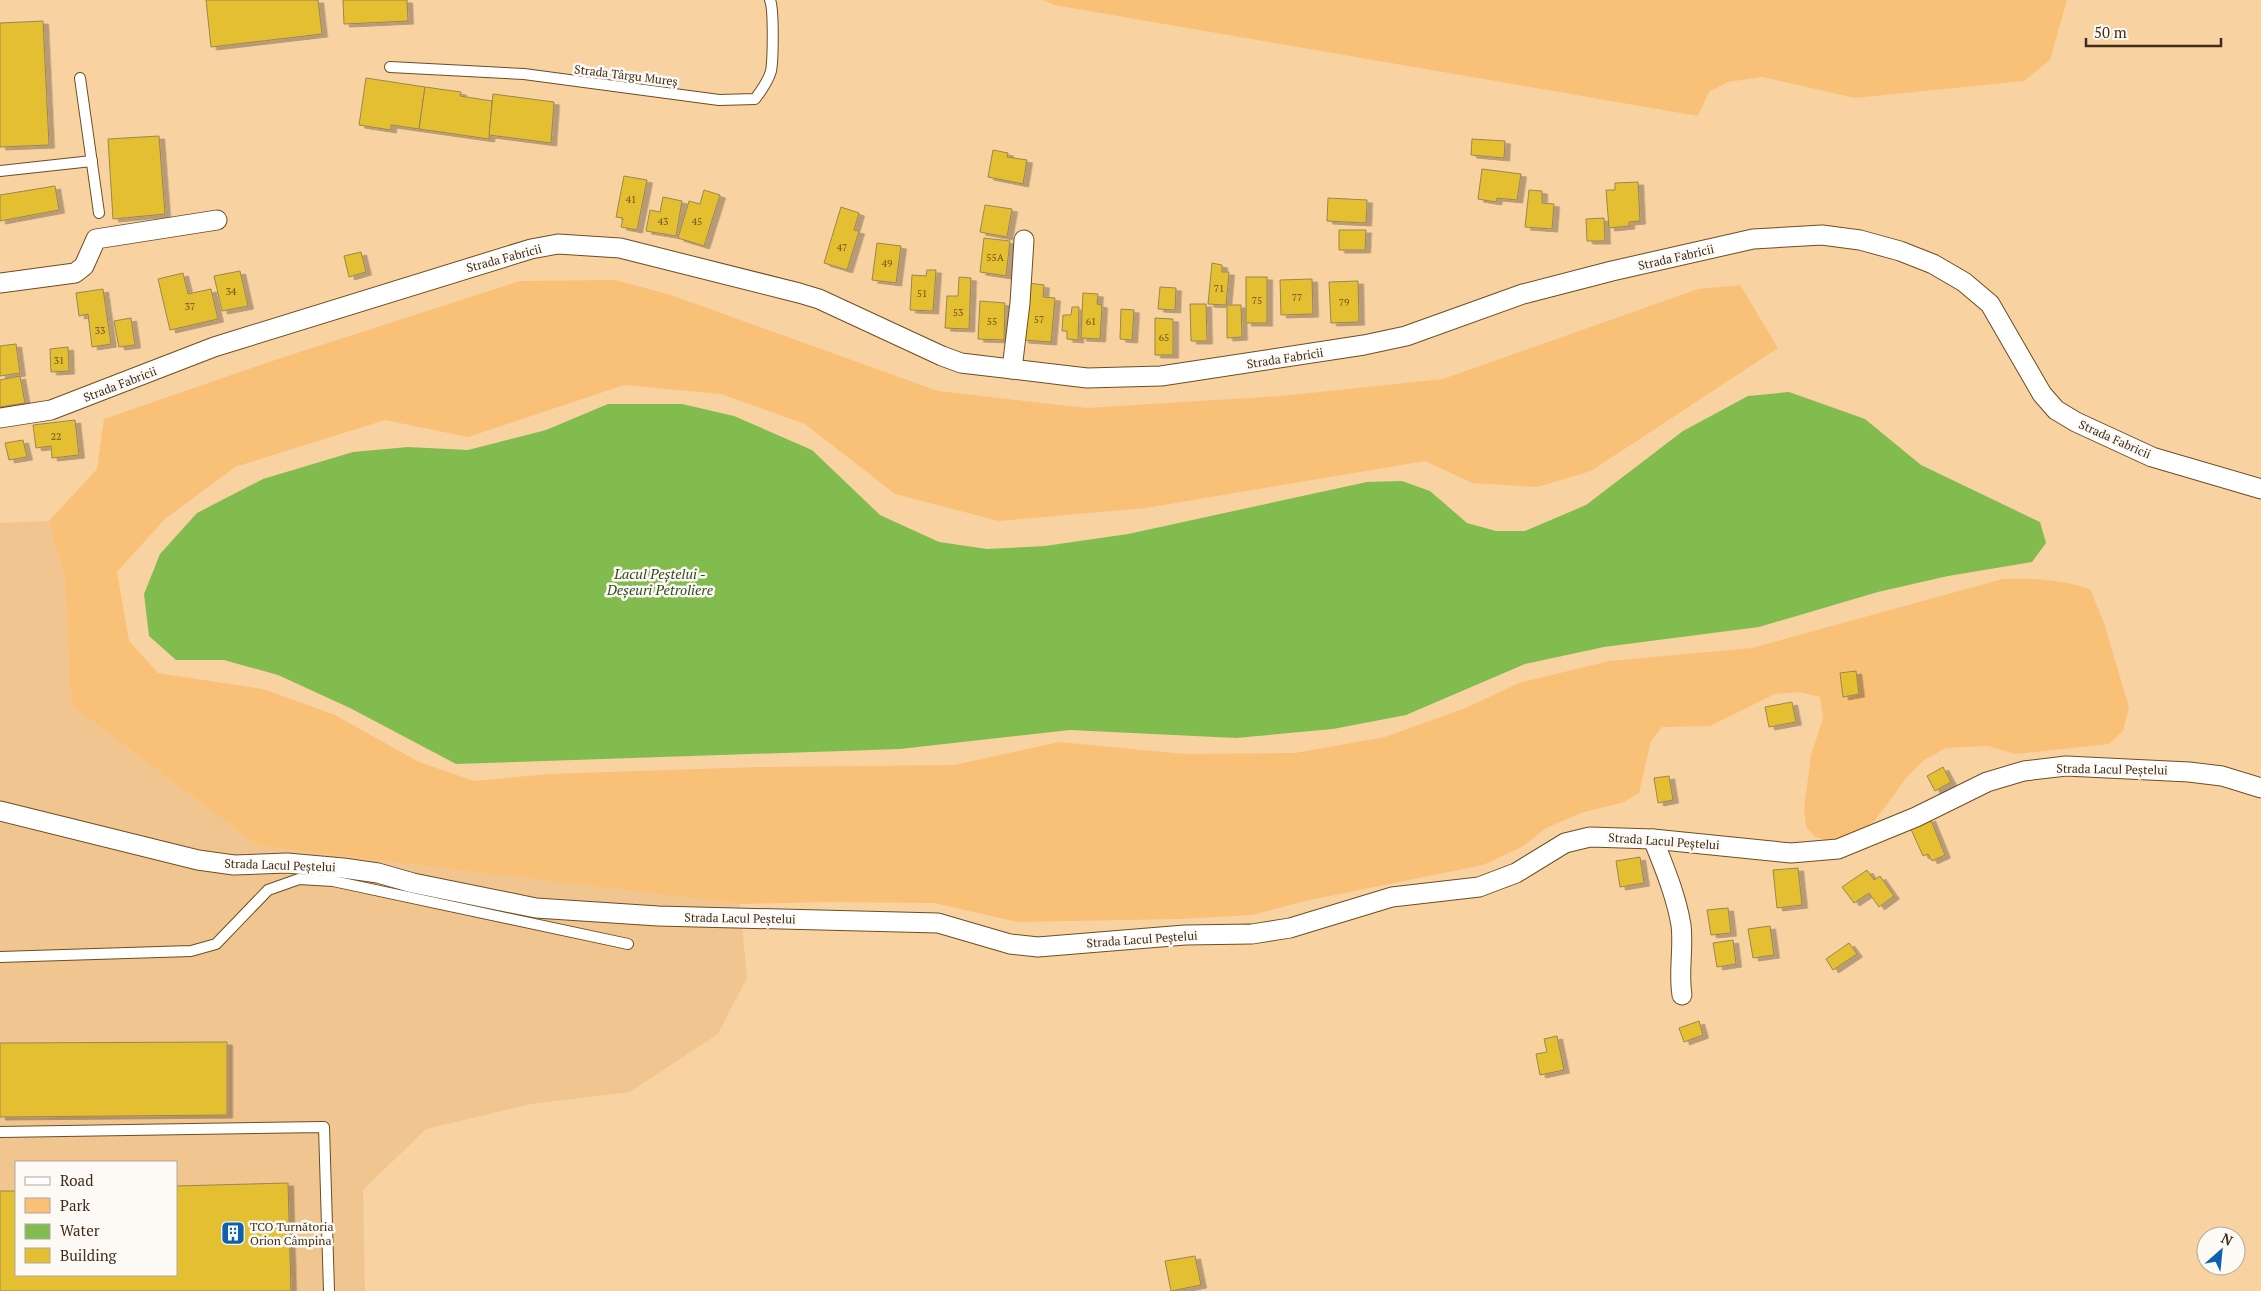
<svg xmlns="http://www.w3.org/2000/svg" width="2261" height="1291" font-family="'PT Serif',serif">
<style>
.built{fill:#f1c58f;fill-rule:evenodd}
.green{fill:#f9c077}
.water{fill:#82bc4f}
.building{fill:#e5bf33;stroke:#988750;filter:url(#shadow)}
.lines{fill:none;stroke-linecap:round;stroke-linejoin:round}
.service-casing{stroke:#6e4d1f;stroke-width:12}
.minor-casing{stroke:#6e4d1f;stroke-width:21}
.service{stroke:#fff;stroke-width:10}
.minor{stroke:#fff;stroke-width:19}
.labels{text-anchor:middle;dominant-baseline:central;stroke-width:5;stroke-linejoin:round;paint-order:stroke}
.number-label{font-size:10px;fill:#675221}
.street-label{font-size:12px;fill:#3d2e1b;stroke:#fdf9f4}
.poi-label{font-size:12px;fill:#3d2e1b;stroke:#fdf9f4;text-anchor:start}
.water-label{font-size:14px;font-style:italic;fill:#32491e;stroke:#fdf9f4}
</style>
<defs>
<filter id="shadow"><feDropShadow dx="5.5" dy="3" stdDeviation="0" flood-color="#0004"/></filter>
</defs>
<rect width="100%" height="100%" fill="#f9d2a2"/>
<path class="built" d="M 49,521 L 65,579 L 71,705 L 258,846 L 740,904 L 747,978 L 718,1034 L 630,1092 L 531,1104 L 426,1129 L 363,1190 L 365,1291 L 0,1291 L 0,523 ZM 16,1162 L 176,1162 L 176,1275 L 16,1275 Z"/>
<g class="green">
<path d="M 1043,0 L 2067,0 L 2050,60 L 2024,81 L 1855,98 L 1762,77 L 1728,82 L 1709,92 L 1698,116 L 1054,5 Z"/>
<path d="M 615,280 L 671,295 L 938,391 L 1087,408 L 1281,396 L 1443,379 L 1698,289 L 1740,285 L 1778,348 L 1591,471 L 1537,487 L 1472,483 L 1425,461 L 1146,508 L 999,521 L 895,494 L 805,424 L 721,394 L 624,385 L 468,437 L 385,420 L 235,467 L 165,519 L 117,572 L 129,641 L 158,673 L 263,689 L 335,715 L 419,762 L 474,781 L 549,774 L 759,767 L 955,765 L 1059,742 L 1185,754 L 1295,753 L 1385,737 L 1468,707 L 1519,683 L 1609,661 L 1752,648 L 2003,579 C 2035,578 2059,579 2090,589 L 2104,623 L 2129,707 L 2123,731 L 2109,744 L 2015,754 L 1988,746 L 1946,748 L 1924,760 L 1907,777 L 1870,827 L 1835,842 L 1815,837 L 1806,827 L 1804,809 L 1811,755 L 1823,718 L 1820,697 L 1800,692 L 1775,694 L 1710,726 L 1662,727 L 1651,741 L 1639,793 L 1624,802 L 1584,812 L 1546,828 L 1522,847 L 1483,865 L 1305,901 L 1252,915 L 1178,919 L 1018,922 L 934,903 L 827,902 L 740,904 L 258,846 L 71,705 L 65,579 L 49,521 L 97,469 L 104,419 L 278,359 L 520,281 Z"/>
</g>
<path class="water" d="M 1789,392 L 1865,419 L 1921,465 L 2040,522 L 2046,543 L 2032,562 L 1948,576 L 1878,592 L 1759,627 L 1604,647 L 1525,664 L 1406,715 L 1333,729 L 1236,738 L 1070,730 L 900,749 L 456,764 L 350,708 L 278,675 L 224,660 L 176,660 L 149,636 L 144,594 L 160,554 L 197,513 L 263,479 L 353,452 L 408,447 L 468,450 L 546,430 L 608,404 L 682,404 L 734,416 L 812,450 L 880,515 L 939,542 L 987,549 L 1045,546 L 1128,534 L 1367,482 L 1402,481 L 1430,491 L 1467,523 L 1496,531 L 1525,531 L 1586,505 L 1683,431 L 1748,396 Z"/>
<g class="building">
<path d="M 206,0 L 318,0 L 322,34 L 211,47 Z"/>
<path d="M 343,0 L 407,0 L 408,21 L 344,24 Z"/>
<path d="M 43,21 L 49,145 L 0,147 L 0,23 Z"/>
<path d="M 366,78 L 425,87 L 419,129 L 391,125 L 391,130 L 359,125 Z"/>
<path d="M 425,87 L 461,92 L 460,96 L 492,101 L 489,139 L 419,129 Z"/>
<path d="M 493,94 L 554,102 L 551,143 L 489,135 Z"/>
<path d="M 159,136 L 165,214 L 113,219 L 108,139 Z"/>
<path d="M 1472,139 L 1505,141 L 1504,158 L 1471,155 Z"/>
<path d="M 993,150 L 1008,153 L 1007,157 L 1027,160 L 1023,184 L 988,177 Z"/>
<path d="M 1482,169 L 1521,174 L 1517,200 L 1497,198 L 1496,202 L 1478,199 Z"/>
<path d="M 624,176 L 647,180 L 637,230 L 621,227 L 623,218 L 616,217 Z"/>
<path d="M 1638,182 L 1640,221 L 1629,222 L 1629,226 L 1609,228 L 1606,190 L 1615,190 L 1615,183 Z"/>
<path d="M 55,186 L 59,210 L 0,221 L 0,195 Z"/>
<path d="M 704,190 L 720,195 L 704,246 L 678,238 L 689,201 L 700,204 Z"/>
<path d="M 1529,190 L 1542,191 L 1542,203 L 1554,204 L 1552,229 L 1525,227 Z"/>
<path d="M 663,197 L 682,201 L 676,236 L 646,231 L 650,210 L 660,212 Z"/>
<path d="M 1328,198 L 1367,200 L 1366,223 L 1327,221 Z"/>
<path d="M 985,205 L 1012,209 L 1007,237 L 980,232 Z"/>
<path d="M 841,207 L 859,213 L 854,230 L 859,231 L 847,270 L 824,263 Z"/>
<path d="M 1604,218 L 1605,241 L 1587,241 L 1586,219 Z"/>
<path d="M 1339,230 L 1366,230 L 1365,250 L 1339,250 Z"/>
<path d="M 984,238 L 1010,241 L 1006,276 L 980,272 Z"/>
<path d="M 877,243 L 901,246 L 896,283 L 872,280 Z"/>
<path d="M 361,252 L 366,272 L 349,277 L 344,256 Z"/>
<path d="M 1212,263 L 1222,265 L 1222,272 L 1229,272 L 1226,305 L 1208,304 Z"/>
<path d="M 927,270 L 936,270 L 933,311 L 910,310 L 912,275 L 926,276 Z"/>
<path d="M 240,271 L 248,306 L 222,311 L 214,276 Z"/>
<path d="M 183,273 L 188,294 L 211,289 L 218,319 L 170,330 L 158,279 Z"/>
<path d="M 959,277 L 971,278 L 969,329 L 945,328 L 947,296 L 958,296 Z"/>
<rect x="1246" y="277" width="21" height="46"/>
<path d="M 1312,279 L 1313,314 L 1281,315 L 1280,280 Z"/>
<path d="M 1358,281 L 1359,322 L 1331,323 L 1329,282 Z"/>
<path d="M 1028,283 L 1044,285 L 1043,297 L 1055,298 L 1051,342 L 1023,340 Z"/>
<path d="M 1160,287 L 1176,288 L 1175,310 L 1158,309 Z"/>
<path d="M 103,289 L 111,344 L 92,347 L 88,314 L 79,316 L 76,293 Z"/>
<path d="M 1083,293 L 1098,294 L 1097,304 L 1102,305 L 1100,339 L 1081,338 Z"/>
<path d="M 980,301 L 1005,303 L 1004,340 L 978,339 Z"/>
<path d="M 1190,304 L 1206,304 L 1207,341 L 1191,341 Z"/>
<path d="M 1227,305 L 1241,305 L 1242,337 L 1227,338 Z"/>
<path d="M 1072,307 L 1079,307 L 1078,340 L 1067,339 L 1067,331 L 1062,331 L 1063,315 L 1071,315 Z"/>
<path d="M 1121,309 L 1134,310 L 1132,340 L 1120,339 Z"/>
<path d="M 131,318 L 135,345 L 119,347 L 114,321 Z"/>
<path d="M 1155,318 L 1173,319 L 1173,355 L 1155,355 Z"/>
<path d="M 16,344 L 20,373 L 0,376 L 0,346 Z"/>
<path d="M 68,347 L 69,371 L 51,372 L 50,349 Z"/>
<path d="M 20,376 L 25,403 L 0,407 L 0,380 Z"/>
<path d="M 75,420 L 79,455 L 52,458 L 51,446 L 36,448 L 33,425 Z"/>
<path d="M 23,440 L 27,457 L 9,460 L 5,443 Z"/>
<path d="M 1856,671 L 1859,694 L 1843,697 L 1840,673 Z"/>
<path d="M 1792,702 L 1796,722 L 1769,727 L 1765,707 Z"/>
<path d="M 1943,767 L 1951,782 L 1935,791 L 1927,776 Z"/>
<path d="M 1669,776 L 1673,800 L 1658,803 L 1654,778 Z"/>
<path d="M 1930,818 L 1945,855 L 1932,861 L 1928,854 L 1923,856 L 1910,827 Z"/>
<path d="M 1640,857 L 1644,883 L 1620,887 L 1616,861 Z"/>
<path d="M 1798,868 L 1802,905 L 1777,908 L 1773,870 Z"/>
<path d="M 1867,870 L 1874,880 L 1880,876 L 1894,896 L 1879,907 L 1869,893 L 1854,903 L 1842,887 Z"/>
<path d="M 1728,908 L 1731,933 L 1711,935 L 1707,910 Z"/>
<path d="M 1770,926 L 1774,955 L 1753,958 L 1748,929 Z"/>
<path d="M 1733,940 L 1736,964 L 1717,967 L 1713,943 Z"/>
<path d="M 1849,943 L 1857,954 L 1833,970 L 1826,959 Z"/>
<path d="M 1699,1021 L 1703,1035 L 1684,1042 L 1679,1028 Z"/>
<path d="M 1557,1036 L 1564,1070 L 1540,1075 L 1536,1054 L 1547,1052 L 1544,1039 Z"/>
<path d="M 227,1042 L 227,1115 L 0,1117 L 0,1043 Z"/>
<path d="M 288,1183 L 291,1291 L 0,1291 L 0,1191 L 16,1191 L 16,1275 L 176,1275 L 176,1186 Z"/>
<path d="M 1195,1256 L 1201,1285 L 1171,1291 L 1165,1261 Z"/>
</g>
<g class="lines">
<g class="service-casing">
<g id="service">
<path d="M 390,67 L 524,74 L 719,100 L 755,99 C 761,91 768,82 771,71 C 773,60 774,10 770,0"/>
<path d="M 80,78 L 99,213"/>
<path d="M 0,171 L 92,161"/>
<path d="M 0,957 L 191,951 L 216,944 L 268,890 L 299,879 L 333,881 L 628,944"/>
<path d="M 0,1132 L 324,1127 L 329,1291"/>
</g>
</g>
<g class="minor-casing">
<g id="minor">
<path d="M 0,283 L 75,273 L 84,266 L 96,239 L 217,220"/>
<path d="M 1012,369 L 1020,303 L 1024,240"/>
<path d="M 0,418 L 51,410 L 214,347 L 531,249 L 558,244 L 620,248 L 799,293 L 819,299 L 942,356 L 961,363 L 1087,378 L 1161,376 L 1364,345 L 1406,336 L 1523,294 L 1612,271 L 1753,239 L 1822,235 L 1860,240 L 1900,251 L 1933,264 L 1964,282 L 1990,304 L 2042,394 L 2056,410 L 2076,422 L 2152,457 L 2261,489"/>
<path d="M 0,811 L 198,860 L 234,865 L 287,863 L 343,868 L 378,873 L 413,883 L 536,908 L 658,916 L 938,923 L 1010,944 L 1038,947 L 1185,935 L 1252,934 L 1290,928 L 1392,897 L 1479,887 L 1516,873 L 1565,843 L 1590,837 L 1653,839 L 1791,853 L 1838,849 L 1916,817 L 1987,782 L 2024,771 L 2066,766 L 2189,772 L 2222,776 L 2261,788"/>
<path d="M 1653,839 C 1664,867 1676,895 1681,925 C 1684,948 1678,972 1682,995"/>
</g>
</g>
<use href="#service" class="service"/>
<use href="#minor" class="minor"/>
</g>
<defs>
<g id="building-square" transform="scale(1.25)"><rect x="-9" y="-9" width="18" height="18" rx="4" fill="#0c62b0" stroke="#fdf9f4"/><path d="M-4-6H4V6H1V3H-1V6H-4ZM-2.5-4.3h1.7v1.8h-1.7ZM.8-4.3h1.7v1.8H.8ZM-2.5-1h1.7V.8h-1.7ZM.8-1h1.7V.8H.8Z" fill="#fff"/></g>
</defs>
<g fill-rule="evenodd">
<use href="#building-square" x="233" y="1233"/>
</g>
<g class="labels">
<g class="number-label">
<text x="631" y="199">41</text>
<text x="663" y="221">43</text>
<text x="697" y="221">45</text>
<text x="842" y="247">47</text>
<text x="995" y="257">55A</text>
<text x="887" y="263">49</text>
<text x="1219" y="288">71</text>
<text x="231" y="291">34</text>
<text x="922" y="293">51</text>
<text x="1297" y="297">77</text>
<text x="1257" y="300">75</text>
<text x="1344" y="302">79</text>
<text x="190" y="306">37</text>
<text x="958" y="312">53</text>
<text x="1039" y="319">57</text>
<text x="992" y="321">55</text>
<text x="1091" y="321">61</text>
<text x="100" y="330">33</text>
<text x="1164" y="337">65</text>
<text x="59" y="360">31</text>
<text x="56" y="436">22</text>
</g>
<g class="street-label">
<text transform="translate(626 75) rotate(7)">Strada Târgu Mureș</text>
<text transform="translate(1676 257) rotate(-13)">Strada Fabricii</text>
<text transform="translate(504 258) rotate(-15)">Strada Fabricii</text>
<text transform="translate(1285 358) rotate(-9)">Strada Fabricii</text>
<text transform="translate(120 384) rotate(-21)">Strada Fabricii</text>
<text transform="translate(2115 439) rotate(24)">Strada Fabricii</text>
<text transform="translate(2112 769) rotate(1)">Strada Lacul Peștelui</text>
<text transform="translate(1664 841) rotate(4)">Strada Lacul Peștelui</text>
<text transform="translate(280 865) rotate(2)">Strada Lacul Peștelui</text>
<text transform="translate(740 918) rotate(1)">Strada Lacul Peștelui</text>
<text transform="translate(1142 939) rotate(-4)">Strada Lacul Peștelui</text>
</g>
<g class="poi-label">
<text x="250" y="1226">TCO Turnătoria<tspan x="250" dy="14">Orion Câmpina</tspan></text>
</g>
<g class="water-label">
<text x="660" y="573">Lacul Peștelui -<tspan x="660" dy="16">Deșeuri Petroliere</tspan></text>
</g>
</g>
<rect x="15" y="1161" width="162" height="115" fill="#fdf9f4" stroke="#b0a89d"/>
<rect x="25" y="1177" width="25" height="8" fill="#ffffff" stroke="#b0a89d"/>
<text x="60" y="1186" font-size="15" fill="#3d2e1b">Road</text>
<rect x="25" y="1198" width="25" height="15" fill="#f9c077" stroke="#b0a89d"/>
<text x="60" y="1211" font-size="15" fill="#3d2e1b">Park</text>
<rect x="25" y="1224" width="25" height="15" fill="#82bc4f" stroke="#b0a89d"/>
<text x="60" y="1236" font-size="15" fill="#3d2e1b">Water</text>
<rect x="25" y="1248" width="25" height="15" fill="#e5bf33" stroke="#b0a89d"/>
<text x="60" y="1261" font-size="15" fill="#3d2e1b">Building</text>
<g transform="translate(2221 1251) rotate(27)"><circle r="24" fill="#fdf9f4" stroke="#b0a89d"/>
<path d="M0-4L9 19L0 12L-9 19Z" fill="#0c62b0"/>
<text y="-8" font-size="14" font-weight="bold" text-anchor="middle" fill="#3d2e1b">N</text>
</g>
<path d="M2086 38v8h135v-8" fill="none" stroke="#3d2e1b" stroke-width="2.5"/>
<text x="2094" y="38" font-size="15" fill="#3d2e1b" stroke="#fdf9f4" stroke-width="4" paint-order="stroke">50 m</text>
</svg>
